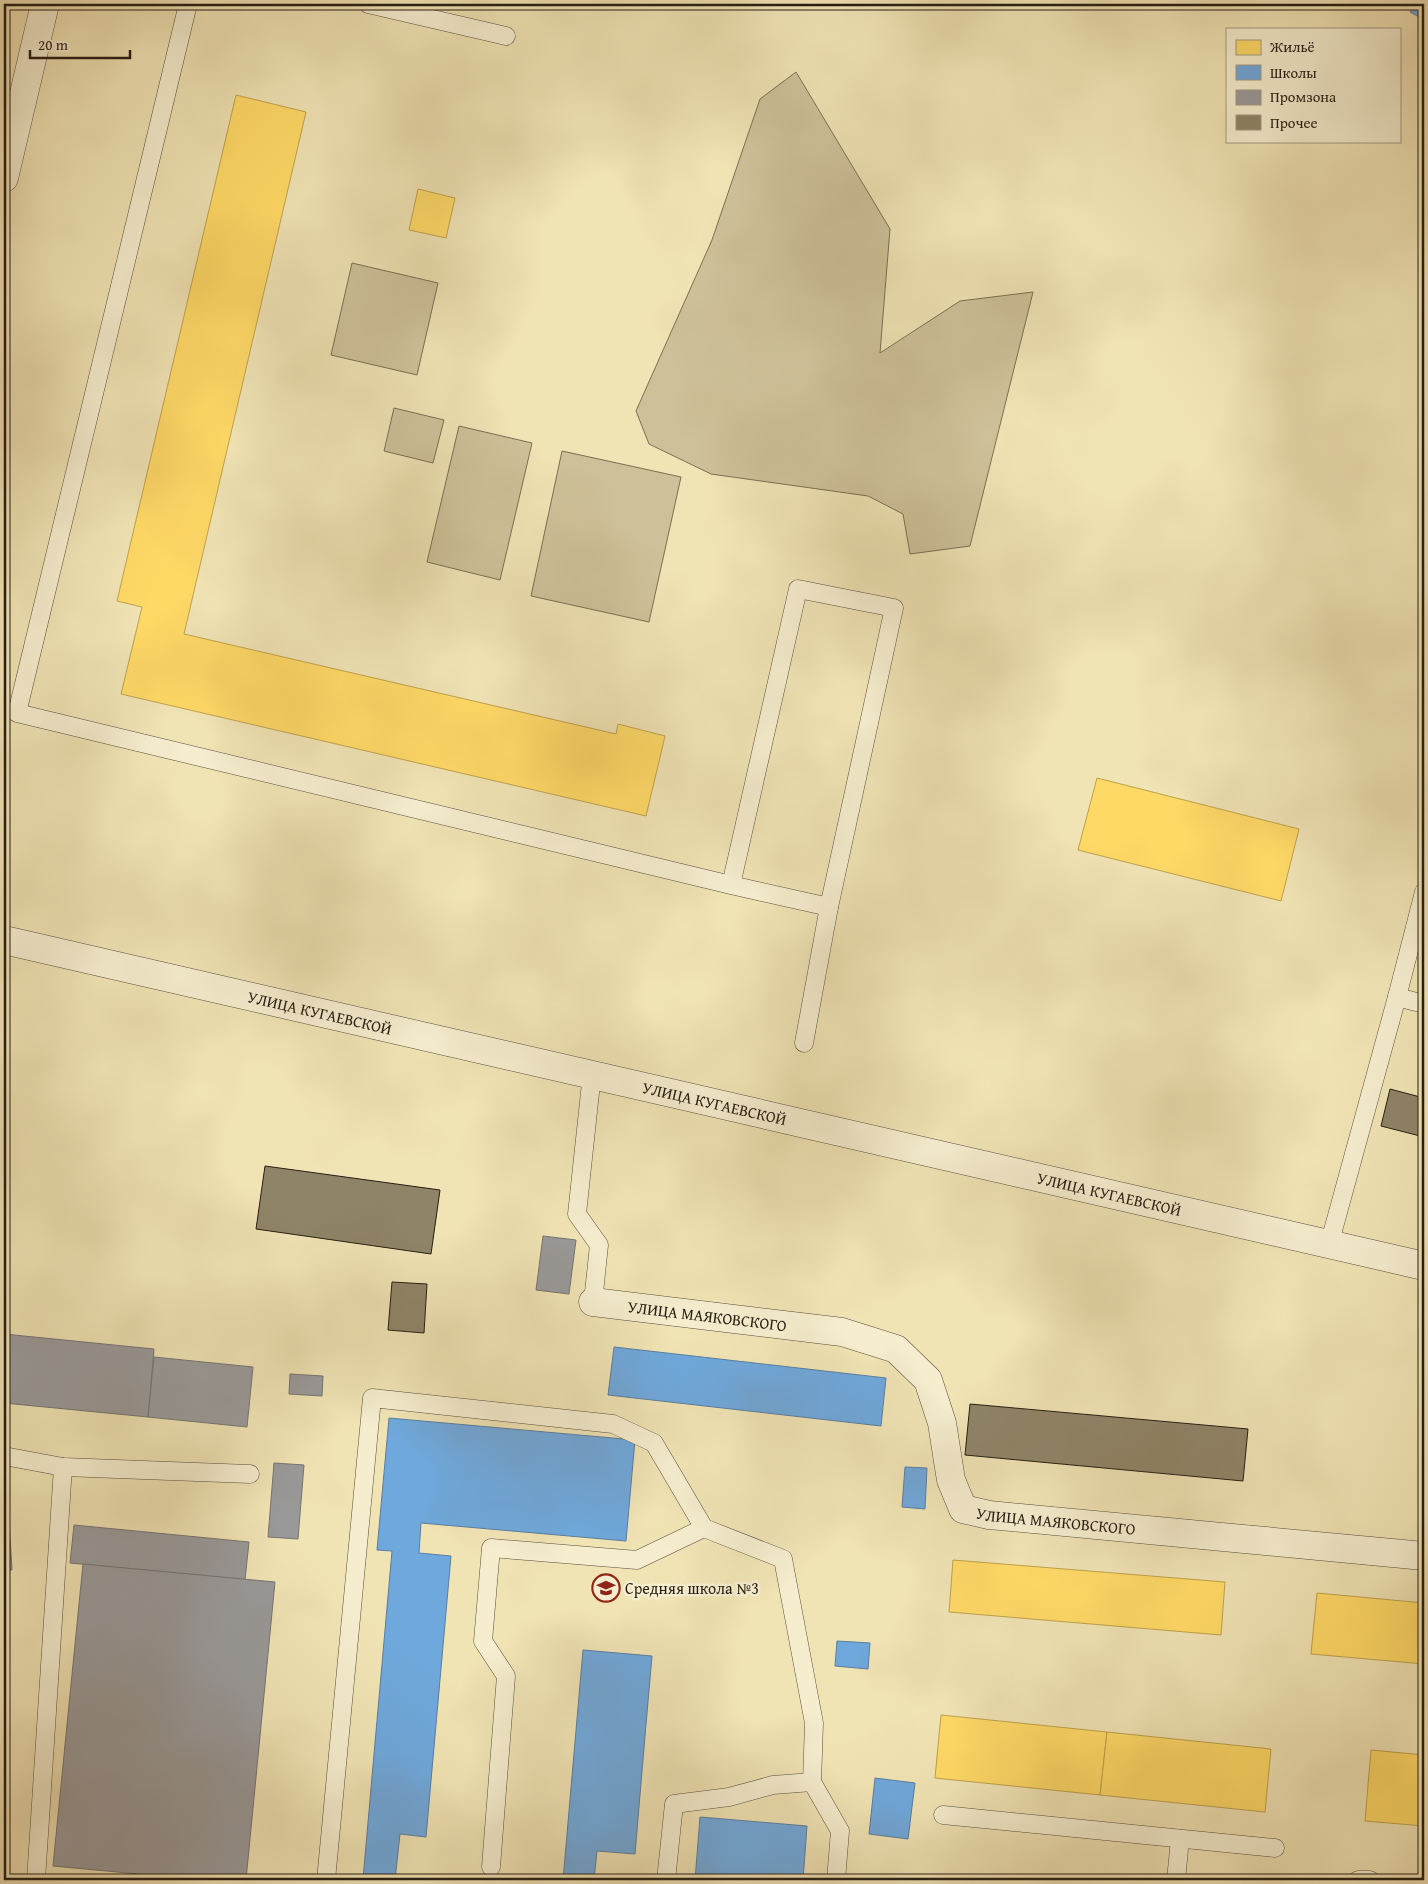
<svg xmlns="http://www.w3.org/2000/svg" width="1428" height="1884" font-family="'Gentium Book Plus',serif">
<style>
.green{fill:#cec199;stroke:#7a6f56}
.homes{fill:#ffd966;stroke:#bea14d}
.schools{fill:#6fa8dc;stroke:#597ea0}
.industry{fill:#999;stroke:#767471}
.building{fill:#8f8467;stroke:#261d14}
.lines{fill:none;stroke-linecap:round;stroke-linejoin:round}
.service-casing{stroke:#584e3c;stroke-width:19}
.minor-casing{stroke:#584e3c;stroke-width:29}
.service{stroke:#f5edce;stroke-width:18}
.minor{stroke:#f5edce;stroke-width:28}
.labels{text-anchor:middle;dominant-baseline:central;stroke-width:5;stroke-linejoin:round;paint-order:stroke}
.street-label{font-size:16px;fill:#261d14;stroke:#f5edce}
.poi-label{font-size:16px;fill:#261d14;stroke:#f5edce;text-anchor:start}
</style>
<rect width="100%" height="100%" fill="#f0e3b4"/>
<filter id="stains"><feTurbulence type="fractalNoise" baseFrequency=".004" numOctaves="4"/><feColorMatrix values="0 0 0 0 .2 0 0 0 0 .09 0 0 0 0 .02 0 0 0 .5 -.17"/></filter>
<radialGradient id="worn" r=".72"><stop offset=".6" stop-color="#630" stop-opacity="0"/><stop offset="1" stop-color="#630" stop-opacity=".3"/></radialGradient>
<g class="green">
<path d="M 796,72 L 890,229 L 880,353 L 960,301 L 1033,292 L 970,546 L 910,554 L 903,514 L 868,496 L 711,474 L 649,444 L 636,411 L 712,240 L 760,99 Z"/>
<path d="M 352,263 L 438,283 L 417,375 L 331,355 Z"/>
<path d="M 394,408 L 444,420 L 433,463 L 384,451 Z"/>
<path d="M 459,426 L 532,443 L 500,580 L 427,562 Z"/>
<path d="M 562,451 L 681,477 L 649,622 L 531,596 Z"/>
</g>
<g class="homes">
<path d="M 236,95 L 306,112 L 184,634 L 616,734 L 618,724 L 665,736 L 646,816 L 121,694 L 142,607 L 117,601 Z"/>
<path d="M 418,189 L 455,198 L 446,238 L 409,230 Z"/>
<path d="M 1097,778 L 1299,829 L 1281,901 L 1078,850 Z"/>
<path d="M 953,1560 L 1225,1582 L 1221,1635 L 949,1612 Z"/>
<path d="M 1317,1593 L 1424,1603 L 1424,1664 L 1311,1654 Z"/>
<path d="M 941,1715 L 1107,1732 L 1100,1795 L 935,1778 Z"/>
<path d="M 1107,1732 L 1271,1749 L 1265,1812 L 1100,1795 Z"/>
<path d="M 1371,1750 L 1424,1755 L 1424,1826 L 1365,1821 Z"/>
</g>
<g class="schools">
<path d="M 1413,4 L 1424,4 L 1423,19 L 1410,12 L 1415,5 Z"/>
<path d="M 614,1347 L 886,1378 L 881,1426 L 608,1395 Z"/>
<path d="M 389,1418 L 635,1440 L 626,1541 L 421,1523 L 419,1553 L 451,1556 L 426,1837 L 400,1834 L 395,1880 L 343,1880 L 343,1878 L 363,1879 L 392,1551 L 377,1550 Z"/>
<path d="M 905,1467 L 927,1468 L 925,1509 L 902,1507 Z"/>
<path d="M 837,1641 L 870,1643 L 868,1669 L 835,1666 Z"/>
<path d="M 583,1650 L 652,1656 L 645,1736 L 635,1854 L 597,1851 L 594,1880 L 563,1880 Z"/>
<path d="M 875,1778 L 915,1783 L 908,1839 L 869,1834 Z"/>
<path d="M 700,1817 L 807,1826 L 803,1880 L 695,1880 Z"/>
</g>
<g class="industry">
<path d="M 543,1236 L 576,1240 L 569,1294 L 536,1290 Z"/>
<path d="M 4,1334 L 154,1349 L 148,1417 L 4,1403 Z"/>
<path d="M 154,1357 L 253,1367 L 247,1427 L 148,1417 Z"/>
<path d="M 290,1374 L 323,1376 L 322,1396 L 289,1394 Z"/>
<path d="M 274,1463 L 304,1465 L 298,1539 L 268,1537 Z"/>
<path d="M 4,1487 L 7,1487 L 12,1570 L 4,1570 Z"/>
<path d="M 74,1525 L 249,1542 L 245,1580 L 70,1563 Z"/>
<path d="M 83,1564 L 275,1582 L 246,1880 L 202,1880 L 53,1866 Z"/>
</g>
<g class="building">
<path d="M 1390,1089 L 1424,1098 L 1424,1137 L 1381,1126 Z"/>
<path d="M 265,1166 L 440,1190 L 431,1254 L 256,1229 Z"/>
<path d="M 392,1282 L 427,1284 L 424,1333 L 388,1330 Z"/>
<path d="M 970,1404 L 1248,1429 L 1243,1481 L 965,1455 Z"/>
</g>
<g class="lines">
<g class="service-casing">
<g id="service">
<path d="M 188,4 L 17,713 L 731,885 L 829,907 L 894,608 L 798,589 L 731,885"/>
<path d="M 368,4 L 506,36"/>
<path d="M 1424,892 L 1397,997 L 1424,1004"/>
<path d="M 804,1043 L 829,907"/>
<path d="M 592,1074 L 577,1214 L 599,1245 L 593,1302"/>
<path d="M 1329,1245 L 1397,997"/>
<path d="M 4,1456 L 63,1467 L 250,1474"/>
<path d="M 943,1815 L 1275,1848"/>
<path d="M 491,1867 L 506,1676 L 483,1641 L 491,1548 L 637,1560 L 704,1528"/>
<path d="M 36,1880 L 63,1467"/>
<path d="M 326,1880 L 372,1398 L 613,1424 L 654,1443 L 704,1528 L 783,1559 L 814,1723 L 812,1782 L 840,1831 L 836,1880"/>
<path d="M 666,1880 L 674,1804 L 729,1797 L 773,1785 L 812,1782"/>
<path d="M 1176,1880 L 1180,1839"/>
<path d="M 1358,1880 L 1370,1880"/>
</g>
</g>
<g class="minor-casing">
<g id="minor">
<path d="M 4,178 L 45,4"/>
<path id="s1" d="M 4,940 L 1424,1266"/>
<path id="s2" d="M 593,1302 L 842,1332 L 896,1349 L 928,1380 L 942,1423 L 951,1480 L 963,1509 L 989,1515 L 1424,1556"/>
</g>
</g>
<use href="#service" class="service"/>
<use href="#minor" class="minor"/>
</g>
<defs>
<g id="school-ring" transform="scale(1.4375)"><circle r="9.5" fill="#f5edce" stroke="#8f2418" stroke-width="1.5"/><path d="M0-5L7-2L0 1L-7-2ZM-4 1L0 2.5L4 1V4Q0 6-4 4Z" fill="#8f2418"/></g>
</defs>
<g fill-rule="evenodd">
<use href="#school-ring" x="606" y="1588"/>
</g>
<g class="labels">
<g class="street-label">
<text stroke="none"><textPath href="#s1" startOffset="324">УЛИЦА КУГАЕВСКОЙ</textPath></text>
<text stroke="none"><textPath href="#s1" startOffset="729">УЛИЦА КУГАЕВСКОЙ</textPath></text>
<text stroke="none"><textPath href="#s1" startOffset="1134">УЛИЦА КУГАЕВСКОЙ</textPath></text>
<text stroke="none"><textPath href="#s2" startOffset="115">УЛИЦА МАЯКОВСКОГО</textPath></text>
<text stroke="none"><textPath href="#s2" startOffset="580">УЛИЦА МАЯКОВСКОГО</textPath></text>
</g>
<g class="poi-label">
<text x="625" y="1588">Средняя школа №3</text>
</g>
</g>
<rect width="1428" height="1884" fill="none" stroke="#f0e3b4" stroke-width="20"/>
<rect x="5" y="5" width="1418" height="1874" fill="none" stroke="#261d14" stroke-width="2.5"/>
<rect x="10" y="10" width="1408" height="1864" fill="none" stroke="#261d14"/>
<rect x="1226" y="28" width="175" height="115" fill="#f5edce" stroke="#a29a84"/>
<rect x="1236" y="40" width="25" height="15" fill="#ffd966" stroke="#a29a84"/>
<text x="1270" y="52" font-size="15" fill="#261d14">Жильё</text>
<rect x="1236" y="65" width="25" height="15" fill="#6fa8dc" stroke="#a29a84"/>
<text x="1270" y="78" font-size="15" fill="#261d14">Школы</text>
<rect x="1236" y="90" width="25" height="15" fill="#999999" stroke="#a29a84"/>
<text x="1270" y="102" font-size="15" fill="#261d14">Промзона</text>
<rect x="1236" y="115" width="25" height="15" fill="#8f8467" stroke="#a29a84"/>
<text x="1270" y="128" font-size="15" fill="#261d14">Прочее</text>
<path d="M30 50v8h100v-8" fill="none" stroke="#261d14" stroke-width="2.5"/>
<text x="38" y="50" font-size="15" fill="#261d14" stroke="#f5edce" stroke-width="4" paint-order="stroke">20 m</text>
<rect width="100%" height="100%" filter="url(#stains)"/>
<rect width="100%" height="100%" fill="url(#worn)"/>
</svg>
